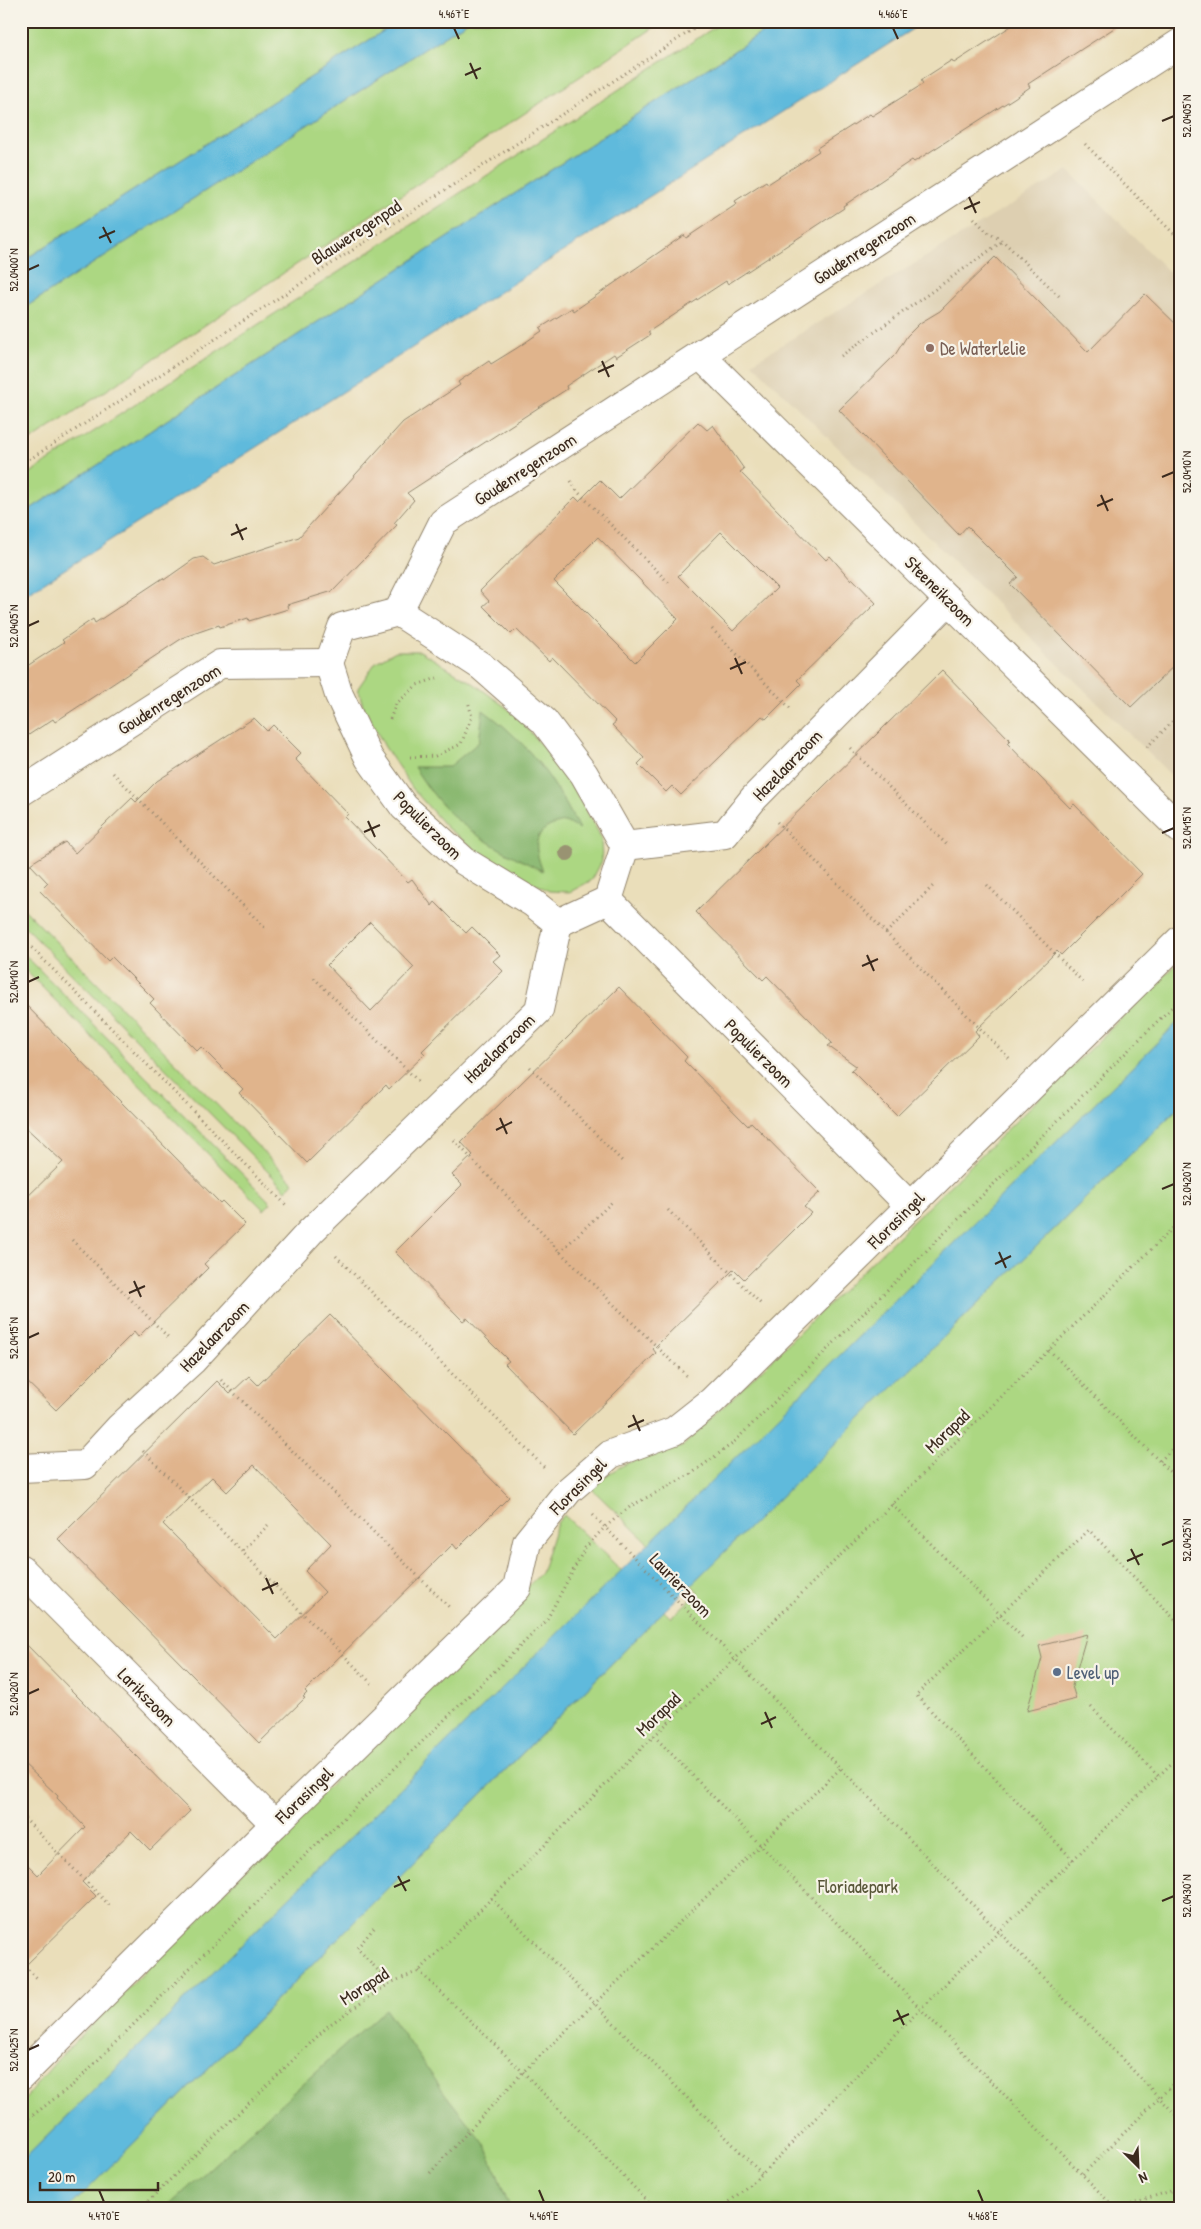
<svg xmlns="http://www.w3.org/2000/svg" width="1201" height="2229" font-family="'Patrick Hand',sans-serif">
<style>
.built{fill:#ddcfb1}
.green{fill:#acd782;stroke:#748050}
.forest{fill:#89b870;stroke:#627147}
.water{fill:#5ebadc;stroke:#4c727d}
.building{fill:#e0b48c;fill-rule:evenodd}
.lines{fill:none;stroke-linecap:round;stroke-linejoin:round}
.street-casing{stroke:#92846c;stroke-width:30}
.path{stroke:#92846c;stroke-width:3;stroke-dasharray:1 4;stroke-linecap:butt}
.street{stroke:#fff;stroke-width:28}
.tree{fill:#999372}
.ticks{fill:none;stroke:#3b2a1e;stroke-width:2}
.education-dot{fill:#8d6e63;stroke:#f7f3e8;stroke-width:2}
.service-dot{fill:#5c6f8a;stroke:#f7f3e8;stroke-width:2}
.labels{text-anchor:middle;dominant-baseline:central;stroke-width:4.5;stroke-linejoin:round;paint-order:stroke}
.street-label{font-size:18px;fill:#3b2a1e;stroke:#f7f3e8}
.education-label{font-size:18px;fill:#785e54;stroke:#f7f3e8;text-anchor:start}
.service-label{font-size:18px;fill:#4e5e75;stroke:#f7f3e8;text-anchor:start}
.park-label{font-size:18px;fill:#575537;stroke:#f7f3e8}
.neatline{fill:none;stroke:#3b2a1e;stroke-width:2}
.ticks-label{font-size:12px;text-anchor:middle;fill:#3b2a1e}
</style>
<rect width="100%" height="100%" fill="#f7f3e8"/>
<filter id="ink" filterUnits="userSpaceOnUse"><feTurbulence type="fractalNoise" baseFrequency=".02" numOctaves="2"/><feDisplacementMap in="SourceGraphic" scale="10" xChannelSelector="R" yChannelSelector="G"/><feConvolveMatrix kernelMatrix="1 2 1 2 8 2 1 2 1" color-interpolation-filters="sRGB"/></filter>
<filter id="wash" filterUnits="userSpaceOnUse"><feTurbulence type="fractalNoise" baseFrequency=".0096" numOctaves="4" result="noise"/><feDisplacementMap in="SourceGraphic" scale="20" xChannelSelector="R" yChannelSelector="G"/><feGaussianBlur stdDeviation="1.12" result="paint"/><feColorMatrix in="noise" values="0 0 0 0 0 0 0 0 0 0 0 0 0 0 0 0 0 1.4 0 .05"/><feComposite in="paint" operator="in"/></filter>
<g filter="url(#wash)">
<rect width="100%" height="100%" fill="#eadeba"/>
<path class="built" d="M 1068,170 L 1180,283 L 1180,784 L 752,363 Z"/>
<g class="green">
<path d="M 21,21 L 399,21 L 21,262 Z"/>
<path d="M 468,21 L 664,21 L 21,447 L 21,310 Z"/>
<path d="M 724,21 L 780,21 L 21,515 L 21,479 Z"/>
<path d="M 396,651 L 420,651 L 473,683 L 515,714 L 552,758 L 576,792 L 601,837 L 602,861 L 592,880 L 570,892 L 549,891 L 483,855 L 447,828 L 413,789 L 385,747 L 363,706 L 358,688 L 376,662 Z"/>
<path d="M 21,906 L 293,1182 L 286,1190 L 21,923 Z"/>
<path d="M 21,951 L 271,1203 L 264,1210 L 21,966 Z"/>
<path d="M 1180,961 L 1180,1020 L 649,1544 L 591,1488 C 620,1461 645,1456 682,1447 Z"/>
<path d="M 1180,1106 L 1180,2208 L 69,2208 L 664,1611 L 671,1618 L 698,1592 L 691,1584 Z"/>
<path d="M 564,1515 L 622,1571 L 23,2160 L 21,2159 L 21,2103 L 58,2059 L 541,1573 L 557,1523 Z"/>
</g>
<g class="forest">
<path d="M 483,710 C 492,717 502,724 510,732 C 539,758 562,794 579,829 L 565,822 C 533,827 532,845 543,871 C 504,852 461,831 434,795 C 426,786 420,776 414,767 L 449,767 L 479,742 Z"/>
<path d="M 385,2009 L 446,2095 L 487,2147 L 510,2208 L 166,2208 Z"/>
</g>
<g class="water">
<path d="M 399,21 L 468,21 L 21,310 L 21,262 Z"/>
<path d="M 780,21 L 925,21 L 21,597 L 21,515 Z"/>
<path d="M 1180,1020 L 1180,1106 L 664,1611 L 69,2208 L 21,2208 L 21,2163 L 23,2160 Z"/>
</g>
<g id="blocks">
<g class="building">
<path d="M 1019,21 L 1125,21 L 1028,84 L 1030,87 L 1014,98 L 914,162 L 912,160 L 843,206 L 844,208 L 728,284 L 726,281 L 648,332 L 650,335 L 616,357 L 614,354 L 566,386 L 567,389 L 407,493 L 414,500 L 394,523 L 397,525 L 333,591 L 287,605 L 288,609 L 249,621 L 248,618 L 220,627 L 219,625 L 184,637 L 55,722 L 53,719 L 21,740 L 21,670 L 64,642 L 62,640 L 93,619 L 95,623 L 163,578 L 164,580 L 194,559 L 203,557 L 214,565 L 299,537 L 403,422 L 460,385 L 458,382 L 489,361 L 491,364 L 517,348 L 542,331 L 540,328 L 572,308 L 574,311 L 684,235 L 686,238 L 737,204 L 735,201 L 766,181 L 768,184 L 819,151 L 817,148 L 870,114 L 872,116 L 923,84 L 921,80 L 952,60 L 954,63 Z"/>
<path d="M 995,257 L 1088,352 L 1145,294 L 1180,328 L 1180,660 L 1131,707 L 1010,584 L 1018,577 L 967,526 L 959,535 L 839,410 L 895,355 L 907,336 L 920,323 L 940,311 Z"/>
<path d="M 698,422 L 707,430 L 713,425 L 744,469 L 740,472 L 826,560 L 830,556 L 851,580 L 852,578 L 876,603 L 797,680 L 801,684 L 766,719 L 762,716 L 681,795 L 672,786 L 666,792 L 638,764 L 644,758 L 612,725 L 616,722 L 552,657 L 549,661 L 516,629 L 511,634 L 483,606 L 489,601 L 480,591 L 575,497 L 579,501 L 600,480 L 619,499 ZM 721,532 L 777,588 L 733,631 L 678,576 ZM 598,537 L 678,619 L 635,662 L 554,581 Z"/>
<path d="M 942,670 L 1010,740 L 1007,743 L 1070,808 L 1074,804 L 1142,874 L 1061,955 L 1057,951 L 975,1031 L 979,1036 L 897,1116 L 851,1070 L 856,1066 L 828,1046 L 832,1043 L 811,1021 L 767,976 L 763,980 L 696,912 Z"/>
<path d="M 254,718 L 267,731 L 273,725 L 301,753 L 295,759 L 348,814 L 345,817 L 408,882 L 412,879 L 432,906 L 435,902 L 466,933 L 472,927 L 500,955 L 493,961 L 503,971 L 422,1051 L 425,1054 L 389,1089 L 386,1085 L 307,1163 L 239,1093 L 243,1089 L 201,1047 L 197,1051 L 150,1003 L 154,999 L 112,957 L 108,961 L 40,891 L 48,883 L 30,864 L 65,842 L 75,853 L 132,798 L 136,802 L 157,781 ZM 370,922 L 414,967 L 371,1011 L 327,965 Z"/>
<path d="M 619,987 L 687,1057 L 684,1061 L 748,1126 L 751,1122 L 820,1192 L 804,1207 L 811,1213 L 790,1234 L 744,1279 L 734,1269 L 653,1349 L 656,1353 L 573,1434 L 505,1364 L 509,1361 L 488,1340 L 467,1318 L 463,1321 L 395,1252 L 462,1185 L 452,1175 L 473,1155 L 461,1142 Z"/>
<path d="M 21,1000 L 220,1203 L 222,1201 L 245,1224 L 204,1264 L 208,1268 L 138,1337 L 134,1332 L 56,1410 L 21,1376 L 21,1203 L 63,1162 L 21,1123 Z"/>
<path d="M 330,1315 L 509,1497 L 457,1549 L 453,1544 L 305,1691 L 307,1693 L 303,1697 L 305,1698 L 259,1743 L 58,1539 L 217,1381 L 230,1394 L 249,1376 L 258,1385 ZM 254,1465 L 331,1544 L 305,1571 L 325,1592 L 277,1639 L 163,1524 L 212,1477 L 227,1492 Z"/>
<path d="M 1087,1634 L 1072,1686 L 1076,1699 L 1027,1711 L 1042,1658 L 1039,1646 Z"/>
<path d="M 21,1639 L 190,1811 L 150,1850 L 131,1831 L 82,1882 L 96,1896 L 21,1970 L 21,1858 L 38,1875 L 85,1827 L 57,1798 L 58,1796 L 21,1761 Z"/>
</g>
</g>
</g>
<g filter="url(#ink)">
<use href="#blocks" fill-opacity="0" stroke="#92846c" stroke-width="1"/>
<g class="lines">
<g class="street-casing">
<g id="street">
<path d="M 700,355 L 1180,829"/>
<path d="M 398,612 L 481,666 L 544,721 L 584,774 L 625,846"/>
<path d="M 329,663 L 342,627 L 398,612 L 443,522 L 1180,43"/>
<path d="M 329,663 L 339,695 L 369,758 L 404,807 L 464,861 L 533,903 L 558,923"/>
<path d="M 21,792 L 220,664 L 329,663"/>
<path d="M 625,846 L 725,834 L 754,798 L 949,600"/>
<path d="M 608,900 L 910,1206"/>
<path d="M 558,923 L 608,900 L 625,846"/>
<path d="M 21,1468 L 85,1465 L 120,1427 L 192,1361 L 311,1231 L 539,1010 L 558,923"/>
<path d="M 21,1569 L 275,1824"/>
<path d="M 21,2076 L 275,1824 L 517,1588 L 527,1542 L 568,1491 L 611,1454 L 674,1431 L 712,1401 L 1180,940"/>
</g>
</g>
<g class="path">
<path d="M 1085,144 L 1180,240"/>
<path d="M 974,218 L 987,232 L 1003,241 L 1061,298"/>
<path d="M 841,356 L 1003,241"/>
<path d="M 21,465 L 706,21"/>
<path d="M 571,481 L 577,491 L 671,585"/>
<path d="M 712,629 L 792,710"/>
<path d="M 390,719 L 396,704 L 417,685 L 437,678"/>
<path d="M 1147,747 L 1180,714"/>
<path d="M 850,748 L 947,845"/>
<path d="M 410,757 L 435,756 L 461,744 L 472,717 L 468,701"/>
<path d="M 113,773 L 267,930"/>
<path d="M 777,822 L 1011,1060"/>
<path d="M 987,885 L 1085,984"/>
<path d="M 886,933 L 934,885"/>
<path d="M 21,937 L 288,1207"/>
<path d="M 314,978 L 418,1081"/>
<path d="M 530,1067 L 624,1163"/>
<path d="M 454,1140 L 560,1252 L 688,1377"/>
<path d="M 668,1210 L 762,1305"/>
<path d="M 72,1240 L 168,1337"/>
<path d="M 560,1252 L 612,1202"/>
<path d="M 336,1256 L 544,1467"/>
<path d="M 1049,1350 L 1180,1482"/>
<path d="M 221,1380 L 449,1607"/>
<path d="M 143,1451 L 372,1684"/>
<path d="M 1160,1461 L 1180,1441"/>
<path d="M 892,1504 L 1024,1639"/>
<path d="M 593,1515 L 735,1659 L 1180,2119"/>
<path d="M 243,1551 L 270,1523"/>
<path d="M 1091,1707 L 1158,1776"/>
<path d="M 654,1736 L 1115,2208"/>
<path d="M 21,1815 L 111,1907"/>
<path d="M 1073,1860 L 916,1695 L 1089,1530 L 1180,1625"/>
<path d="M 491,1898 L 762,2174"/>
<path d="M 374,1928 L 357,1948 L 390,1983"/>
<path d="M 21,1963 L 37,1978"/>
<path d="M 419,1971 L 523,2072 L 654,2208"/>
<path d="M 21,2124 L 74,2084 L 202,1956 L 546,1621 L 585,1548 L 605,1527 L 631,1506 L 691,1474 L 732,1444 L 1180,999"/>
<path d="M 430,2173 L 523,2072 L 841,1768"/>
<path d="M 1083,2174 L 1180,2077"/>
<path d="M 21,2196 L 33,2208"/>
<path d="M 141,2208 L 329,2025 L 390,1983 L 419,1971 L 654,1736 L 735,1659 L 1180,1221"/>
<path d="M 722,2208 L 762,2174 L 921,2008 L 1180,1755"/>
<path d="M 1117,2208 L 1180,2188"/>
</g>
<use href="#street" class="street"/>
</g>
<circle class="tree" cx="567" cy="853" r="8"/>
</g>
<path class="ticks" d="M 454,28 L 459,39M 893,28 L 898,39M 470,63 L 477,79M 465,75 L 481,68M 1162,121 L 1174,116M 969,197 L 976,213M 964,209 L 980,202M 103,227 L 111,243M 99,238 L 115,231M 28,270 L 39,265M 602,361 L 609,377M 598,372 L 614,365M 1162,477 L 1174,472M 1101,495 L 1108,511M 1097,506 L 1113,499M 236,524 L 243,540M 231,535 L 247,528M 28,626 L 39,621M 735,658 L 742,674M 730,669 L 746,662M 368,821 L 375,837M 364,832 L 380,825M 1162,833 L 1174,828M 867,955 L 874,971M 862,966 L 878,959M 28,982 L 39,977M 500,1118 L 507,1134M 496,1130 L 512,1122M 1162,1189 L 1174,1184M 999,1252 L 1006,1268M 995,1264 L 1011,1256M 134,1281 L 141,1297M 129,1293 L 145,1286M 28,1338 L 39,1333M 633,1415 L 640,1431M 628,1427 L 644,1420M 1162,1545 L 1174,1540M 1131,1549 L 1139,1565M 1127,1561 L 1143,1554M 266,1578 L 273,1594M 262,1590 L 278,1583M 28,1694 L 39,1689M 765,1712 L 772,1728M 761,1724 L 776,1717M 398,1876 L 406,1891M 394,1887 L 410,1880M 1162,1901 L 1174,1896M 897,2010 L 904,2025M 893,2021 L 909,2014M 28,2050 L 39,2045M 99,2190 L 104,2202M 539,2190 L 544,2202M 978,2190 L 983,2202"/>
<circle class="education-dot" cx="930" cy="348" r="5"/>
<circle class="service-dot" cx="1057" cy="1672" r="5"/>
<g class="labels">
<g class="street-label">
<text transform="translate(356 232) rotate(-33)">Blauweregenpad</text>
<text transform="translate(864 248) rotate(-33)">Goudenregenzoom</text>
<text transform="translate(525 469) rotate(-33)">Goudenregenzoom</text>
<text transform="translate(940 591) rotate(45)">Steeneikzoom</text>
<text transform="translate(169 699) rotate(-32)">Goudenregenzoom</text>
<text transform="translate(787 765) rotate(-46)">Hazelaarzoom</text>
<text transform="translate(428 825) rotate(45)">Populierzoom</text>
<text transform="translate(499 1048) rotate(-44)">Hazelaarzoom</text>
<text transform="translate(759 1053) rotate(45)">Populierzoom</text>
<text transform="translate(896 1220) rotate(-45)">Florasingel</text>
<text transform="translate(214 1336) rotate(-46)">Hazelaarzoom</text>
<text transform="translate(947 1431) rotate(-44)">Morapad</text>
<text transform="translate(578 1486) rotate(-45)">Florasingel</text>
<text transform="translate(681 1585) rotate(46)">Laurierzoom</text>
<text transform="translate(147 1697) rotate(45)">Larikszoom</text>
<text transform="translate(658 1714) rotate(-44)">Morapad</text>
<text transform="translate(304 1795) rotate(-44)">Florasingel</text>
<text transform="translate(364 1986) rotate(-33)">Morapad</text>
</g>
<g class="education-label">
<text x="940" y="348">De Waterlelie</text>
</g>
<g class="service-label">
<text x="1067" y="1672">Level up</text>
</g>
<g class="park-label">
<text x="858" y="1886">Floriadepark</text>
</g>
</g>
<rect width="1201" height="2229" fill="none" stroke="#f7f3e8" stroke-width="55"/>
<g transform="translate(1138 2166) rotate(156)" stroke="#f7f3e8" stroke-width="4" paint-order="stroke">
<path d="M0-4L9 19L0 12L-9 19Z" fill="#3b2a1e"/>
<text y="-8" font-size="14" font-weight="bold" text-anchor="middle" fill="#3b2a1e">N</text>
</g>
<path d="M40 2182v8h118v-8" fill="none" stroke="#3b2a1e" stroke-width="2.5"/>
<text x="48" y="2182" font-size="15" fill="#3b2a1e" stroke="#f7f3e8" stroke-width="4" paint-order="stroke">20 m</text>
<rect x="28" y="28" width="1146" height="2174" class="neatline"/>
<g class="ticks-label">
<text x="454" y="18">4.467°E</text>
<text x="893" y="18">4.466°E</text>
<text transform="translate(1187 116) rotate(-90)" y="4">52.0405°N</text>
<text transform="translate(14 270) rotate(-90)" y="4">52.0400°N</text>
<text transform="translate(1187 472) rotate(-90)" y="4">52.0410°N</text>
<text transform="translate(14 626) rotate(-90)" y="4">52.0405°N</text>
<text transform="translate(1187 828) rotate(-90)" y="4">52.0415°N</text>
<text transform="translate(14 982) rotate(-90)" y="4">52.0410°N</text>
<text transform="translate(1187 1184) rotate(-90)" y="4">52.0420°N</text>
<text transform="translate(14 1338) rotate(-90)" y="4">52.0415°N</text>
<text transform="translate(1187 1540) rotate(-90)" y="4">52.0425°N</text>
<text transform="translate(14 1694) rotate(-90)" y="4">52.0420°N</text>
<text transform="translate(1187 1896) rotate(-90)" y="4">52.0430°N</text>
<text transform="translate(14 2050) rotate(-90)" y="4">52.0425°N</text>
<text x="104" y="2220">4.470°E</text>
<text x="544" y="2220">4.469°E</text>
<text x="983" y="2220">4.468°E</text>
</g>
</svg>
